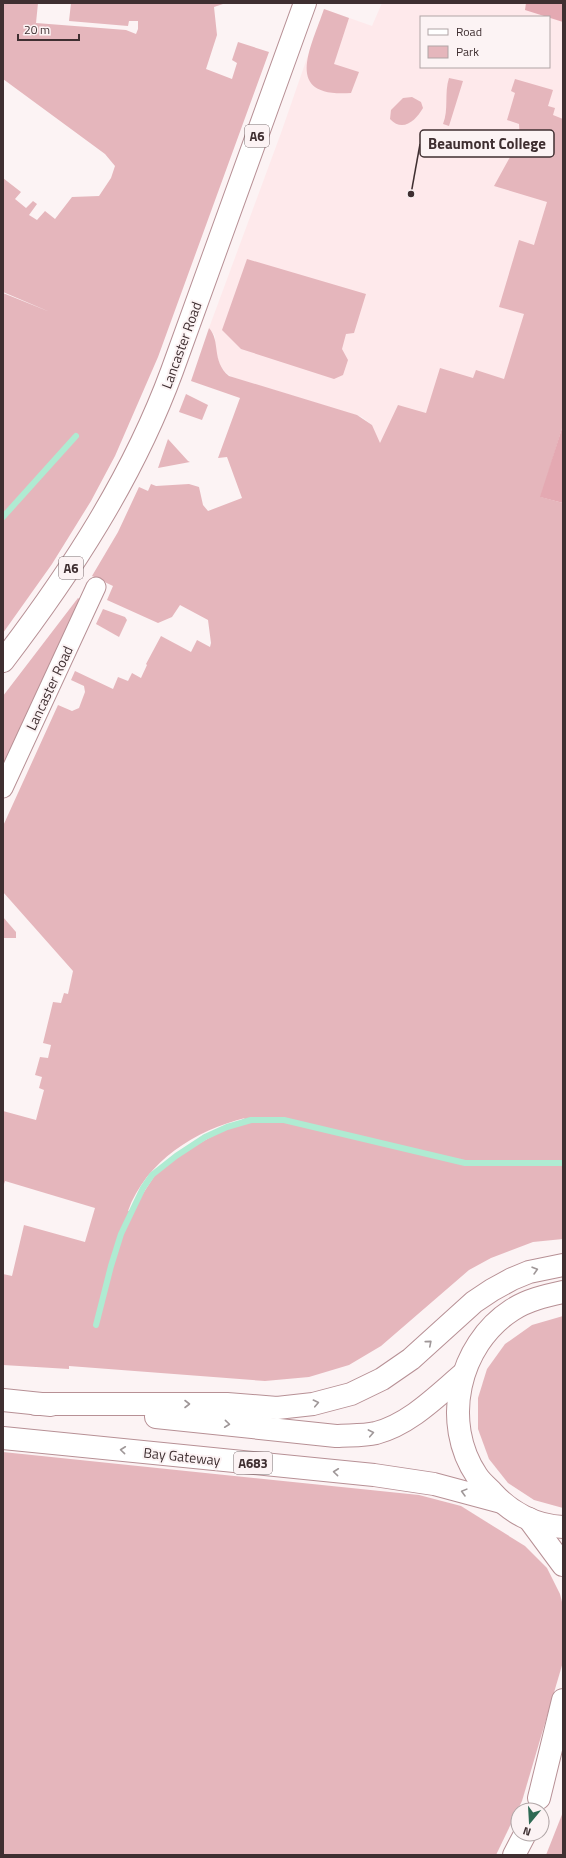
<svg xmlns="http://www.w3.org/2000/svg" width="566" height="1858" font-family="'Titillium Web',sans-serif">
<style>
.built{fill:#fee9eb;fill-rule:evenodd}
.green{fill:#e5b6bc;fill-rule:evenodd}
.forest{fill:#e4a9b2}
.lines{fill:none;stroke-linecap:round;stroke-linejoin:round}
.stream{stroke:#afebd2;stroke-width:6}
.street-casing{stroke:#b79095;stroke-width:21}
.primary-casing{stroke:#b79095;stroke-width:24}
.highway-casing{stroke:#b79095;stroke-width:24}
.street{stroke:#fff;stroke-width:19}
.primary{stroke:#fff;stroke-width:22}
.highway{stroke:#fff;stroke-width:22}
.oneway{stroke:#9f9798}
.labels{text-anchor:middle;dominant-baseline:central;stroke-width:4;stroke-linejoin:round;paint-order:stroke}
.shield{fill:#fcf3f4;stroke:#786a6c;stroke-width:1}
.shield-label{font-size:13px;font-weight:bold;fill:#3f2f31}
.street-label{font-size:14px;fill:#3f2f31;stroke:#fcf3f4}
.leader{fill:none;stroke:#3f2f31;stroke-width:1.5}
.callout-dot{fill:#3f2f31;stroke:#fcf3f4;stroke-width:1.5}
.callout{fill:#fcf3f4;stroke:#3f2f31;stroke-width:1.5}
.callout-label{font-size:15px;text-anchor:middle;font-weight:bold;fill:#3f2f31}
</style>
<rect width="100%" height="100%" fill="#fcf3f4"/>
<path class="built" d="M 382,3 L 536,3 L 563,10 L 563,503 L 379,444 L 372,425 L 362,417 L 232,377 L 225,372 L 220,365 L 215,349 L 215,336 L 209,328 L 281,133 L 324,9 L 372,26 ZM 421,17 L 549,17 L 549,67 L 421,67 Z"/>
<g class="green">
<path d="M 3,3 L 38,3 L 36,23 L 126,30 L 136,34 L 138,29 L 138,21 L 129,21 L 128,26 L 69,21 L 71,3 L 226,3 L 214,7 L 217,35 L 206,69 L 232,79 L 237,63 L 232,60 L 238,42 L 269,52 L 158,357 L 115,456 L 91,501 L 52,564 L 3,633 L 3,293 L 50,312 L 3,292 L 3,178 L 21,192 L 15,199 L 26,208 L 33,201 L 37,204 L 29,215 L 37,220 L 45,211 L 55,219 L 72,197 L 99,196 L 111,178 L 115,166 L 105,154 L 3,79 Z"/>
<path d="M 324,9 L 349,18 L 334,64 L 359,72 L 351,93 C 282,98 311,48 324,9 Z"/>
<path d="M 449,78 L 463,81 L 449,126 L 443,124 C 449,110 444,93 449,78 Z"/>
<path d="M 515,79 L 553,90 L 548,106 L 555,108 L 553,115 L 563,119 L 563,425 L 541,497 L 563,503 L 563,1239 L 533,1242 L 491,1258 L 469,1270 L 381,1346 L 349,1365 L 309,1377 L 265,1381 L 69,1366 L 69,1369 L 3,1365 L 3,1274 L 12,1276 L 24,1225 L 85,1242 L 95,1208 L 5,1181 L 3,1187 L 3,1111 L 36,1120 L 44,1090 L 39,1088 L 42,1077 L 35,1075 L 40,1057 L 48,1058 L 51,1045 L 43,1043 L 53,1002 L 61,1003 L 64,993 L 68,994 L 73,971 L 3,892 L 3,826 L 58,705 L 72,711 L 79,708 L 85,692 L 84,686 L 71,680 L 75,671 L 113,689 L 118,677 L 128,681 L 132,673 L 141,678 L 147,665 L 146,664 L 161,636 L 191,652 L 197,640 L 210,647 L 211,643 L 208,620 L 180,605 L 172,617 L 158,623 L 107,600 L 113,586 L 92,576 L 118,532 L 139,487 L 148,491 L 151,484 L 156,486 L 189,484 L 199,487 L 203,505 L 208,511 L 242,498 L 227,457 L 218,458 L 240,398 L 191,381 L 209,328 C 221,341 211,361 229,376 L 357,415 L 372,425 L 380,443 L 398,405 L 426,413 L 440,368 L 473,378 L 476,370 L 504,379 L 524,314 L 499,307 L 519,240 L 534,245 L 547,202 L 494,186 L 520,139 L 519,124 L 507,120 L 515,93 L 511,91 ZM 245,1118 L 184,1152 L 155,1175 L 133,1209 L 128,1211 C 146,1161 196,1130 245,1118 Z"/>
<path d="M 412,97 L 421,102 L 423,108 C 416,120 403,133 390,119 L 391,110 L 403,98 Z"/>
<path d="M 247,259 L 366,294 L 354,333 L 346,334 L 342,349 L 348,360 L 343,375 L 334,379 L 241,349 L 222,330 Z"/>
<path d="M 186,394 L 208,405 L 202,420 L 179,412 Z"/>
<path d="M 168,439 L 188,461 L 190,462 L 158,468 Z"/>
<path d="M 78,598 L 81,600 L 50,663 L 3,765 L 3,696 Z"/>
<path d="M 103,609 L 125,617 L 127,620 L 119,637 L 96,624 Z"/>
<path d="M 3,917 L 16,932 L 16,938 L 3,938 Z"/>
<path d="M 563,1316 L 563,1508 L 534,1500 L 508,1483 L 489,1459 L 478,1429 L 478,1398 L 487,1369 L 505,1344 L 532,1325 Z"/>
<path d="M 3,1452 L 419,1495 L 461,1506 L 525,1546 L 547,1568 L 560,1594 L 563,1606 L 563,1662 L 522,1801 L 496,1855 L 3,1855 Z"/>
<path d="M 563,1812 L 563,1855 L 546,1855 Z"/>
</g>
<g class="forest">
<path d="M 526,3 L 563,3 L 563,22 L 525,10 Z"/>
<path d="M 563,425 L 563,503 L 540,497 Z"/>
</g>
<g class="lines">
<g class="stream">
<path d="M 3,517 L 76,436"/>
<path d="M 96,1325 L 111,1266 L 121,1234 L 143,1188 L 152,1175 L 176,1156 L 205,1137 L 227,1127 L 251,1120 L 284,1120 L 465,1163 L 562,1163"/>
</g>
<g class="street-casing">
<path id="street" d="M 3,788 L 96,587"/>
</g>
<g class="primary-casing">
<path id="primary" d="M 3,661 C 71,572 133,477 172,371 L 305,3"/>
</g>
<g class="highway-casing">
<g id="highway">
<path d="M 563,1292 C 545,1296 527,1300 512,1310 C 458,1345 441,1423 477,1476 C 481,1482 487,1487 492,1492 C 510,1512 535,1526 563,1527"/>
<path d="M 3,1400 L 51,1405"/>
<path d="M 36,1404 L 227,1404 L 277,1408 L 313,1404 L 351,1394 L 382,1379 L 411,1359 L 474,1302 L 492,1290 L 512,1279 L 529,1272 L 563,1265"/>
<path d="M 156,1417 L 336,1436 C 349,1435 363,1436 376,1433 C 410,1424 437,1396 463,1374"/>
<path d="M 3,1438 L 374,1475 L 434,1484 L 501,1502"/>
<path d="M 529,1519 L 563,1565"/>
<path d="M 539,1798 L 563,1700"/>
<path d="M 514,1855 L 525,1834"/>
</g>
</g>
<use href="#street" class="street"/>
<use href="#primary" class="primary"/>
<use href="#highway" class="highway"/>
</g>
<defs><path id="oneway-chevron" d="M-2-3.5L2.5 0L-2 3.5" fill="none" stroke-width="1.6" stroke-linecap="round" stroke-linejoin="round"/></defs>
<g class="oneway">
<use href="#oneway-chevron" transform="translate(535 1270) rotate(-16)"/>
<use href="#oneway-chevron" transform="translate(429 1343) rotate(-41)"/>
<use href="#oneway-chevron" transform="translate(316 1403) rotate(-12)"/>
<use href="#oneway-chevron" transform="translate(187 1404)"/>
<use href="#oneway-chevron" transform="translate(227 1424) rotate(6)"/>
<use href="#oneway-chevron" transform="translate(371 1433) rotate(-11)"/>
<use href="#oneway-chevron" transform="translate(123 1450) rotate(-174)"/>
<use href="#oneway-chevron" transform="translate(336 1472) rotate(-174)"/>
<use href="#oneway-chevron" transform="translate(464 1492) rotate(-165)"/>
</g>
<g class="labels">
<g class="shield">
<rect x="245" y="125" width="24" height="22" rx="3"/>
<rect x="59" y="557" width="24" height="22" rx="3"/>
<rect x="234" y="1452" width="38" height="22" rx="3"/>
</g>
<g class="shield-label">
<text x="257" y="136">A6</text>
<text x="71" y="568">A6</text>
<text x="253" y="1463">A683</text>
</g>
<g class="street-label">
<text transform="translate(181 345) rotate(-70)">Lancaster Road</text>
<text transform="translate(49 688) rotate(-65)">Lancaster Road</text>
<text transform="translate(182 1456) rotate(6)">Bay Gateway</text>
</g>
</g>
<path class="leader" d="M411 194L420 144"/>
<circle class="callout-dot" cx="411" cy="194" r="4"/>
<rect class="callout" x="420" y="130" width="134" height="27" rx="4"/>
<g class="callout-label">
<text x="487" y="149">Beaumont College</text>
</g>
<rect width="566" height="1858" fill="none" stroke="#3f2f31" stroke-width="8"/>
<rect x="420" y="16" width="130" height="52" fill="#fcf3f4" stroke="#b0a5a6"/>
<rect x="428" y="29" width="20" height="6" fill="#ffffff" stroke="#b0a5a6"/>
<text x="456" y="36" font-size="12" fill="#3f2f31">Road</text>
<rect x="428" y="46" width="20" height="12" fill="#e5b6bc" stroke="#b0a5a6"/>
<text x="456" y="56" font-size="12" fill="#3f2f31">Park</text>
<g transform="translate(530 1822) rotate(198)"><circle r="19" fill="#fcf3f4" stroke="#b0a5a6"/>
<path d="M0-3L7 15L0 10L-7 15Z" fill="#2e6a54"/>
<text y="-6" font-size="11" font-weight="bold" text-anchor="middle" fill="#3f2f31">N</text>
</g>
<path d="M18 34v6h61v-6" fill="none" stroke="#3f2f31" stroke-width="2"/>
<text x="24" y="34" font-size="12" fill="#3f2f31" stroke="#fcf3f4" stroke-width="3" paint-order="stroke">20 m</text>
</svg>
